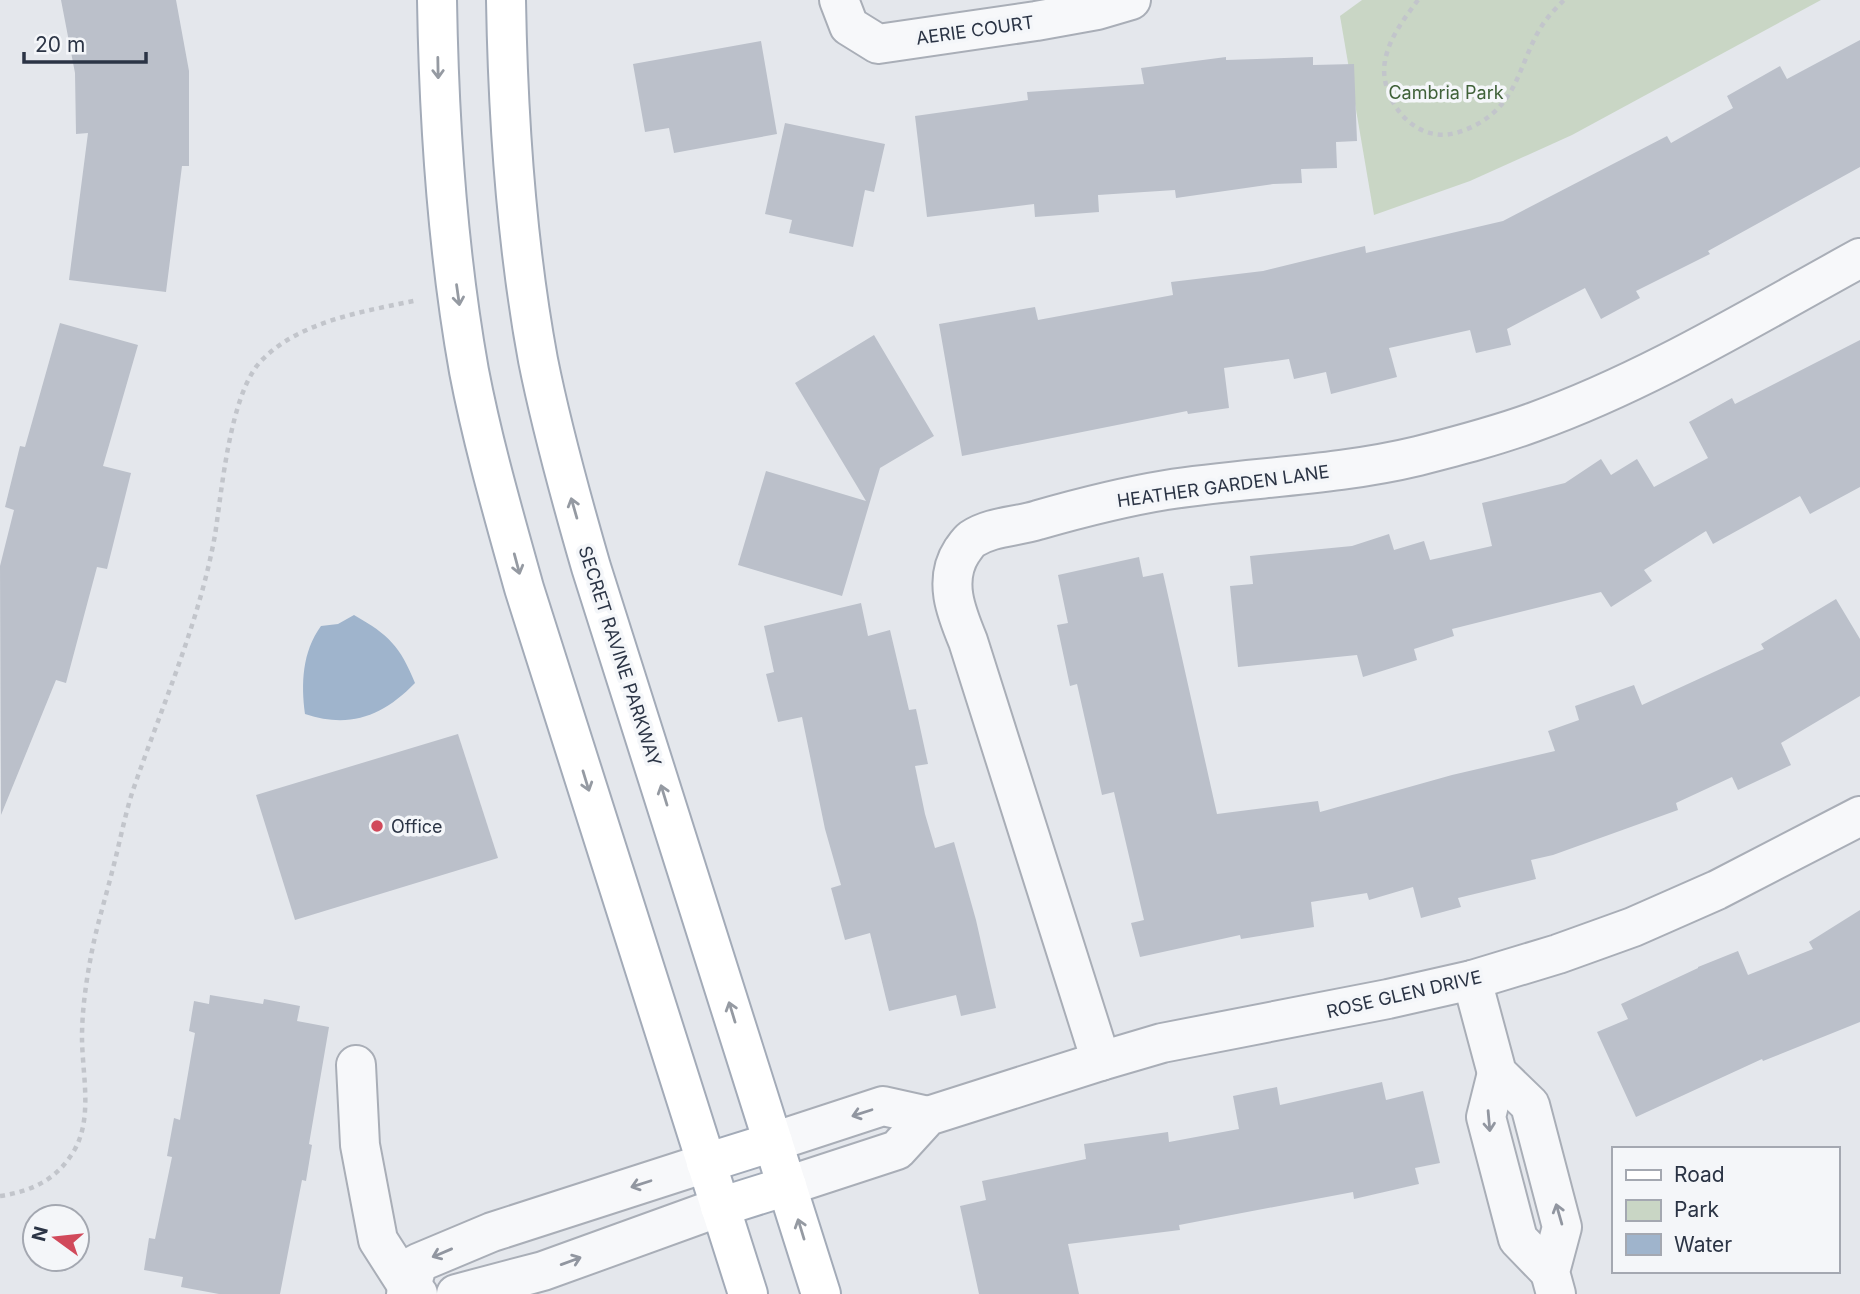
<svg xmlns="http://www.w3.org/2000/svg" width="1860" height="1294" font-family="Inter,sans-serif">
<style>
.green{fill:#c9d6c5}
.water{fill:#9fb4cc}
.building{fill:#bbc0ca}
.lines{fill:none;stroke-linecap:round;stroke-linejoin:round}
.minor-casing{stroke:#a9aeb7;stroke-width:42}
.major-casing{stroke:#a3abb8;stroke-width:42}
.path{stroke:#c2c5cb;stroke-width:4.5;stroke-dasharray:5 5;stroke-linecap:butt}
.minor{stroke:#f7f8fa;stroke-width:38}
.major{stroke:#fff;stroke-width:38}
.oneway{stroke:#959aa2}
.oneway2{stroke:#9196a0}
.poi-dot{fill:#d1495b;stroke:#f4f6f9;stroke-width:2.5}
.labels{text-anchor:middle;dominant-baseline:central;stroke-width:7;stroke-linejoin:round;paint-order:stroke}
.street-label{font-size:18px;fill:#2b3445;stroke:#f4f6f9}
.park-label{font-size:18px;fill:#3f6138;stroke:#f4f6f9}
.poi-label{font-size:18px;fill:#2b3445;stroke:#f4f6f9;text-anchor:start}
</style>
<rect width="100%" height="100%" fill="#e4e7ec"/>
<path class="green" d="M 1362,0 L 1821,0 L 1572,135 L 1470,181 L 1374,215 L 1340,16 Z"/>
<path class="water" d="M 354,615 C 389,635 400,646 415,683 C 383,716 350,729 305,714 C 301,684 302,652 321,626 L 338,624 Z"/>
<g class="building">
<path d="M 61,0 L 176,0 L 189,71 L 189,166 L 182,166 L 166,292 L 69,280 L 88,133 L 76,134 L 75,73 Z"/>
<path d="M 1860,40 L 1860,167 L 1708,251 L 1710,254 L 1636,291 L 1640,298 L 1601,319 L 1585,288 L 1507,329 L 1511,345 L 1476,353 L 1470,330 L 1389,348 L 1397,377 L 1331,394 L 1326,372 L 1294,379 L 1289,359 L 1224,368 L 1229,408 L 1188,414 L 1187,411 L 962,456 L 939,324 L 1035,307 L 1038,320 L 1173,295 L 1171,282 L 1263,271 L 1365,246 L 1366,253 L 1503,221 L 1667,136 L 1671,143 L 1733,108 L 1727,96 L 1780,66 L 1787,79 Z"/>
<path d="M 761,41 L 777,134 L 674,153 L 669,128 L 645,132 L 633,64 Z"/>
<path d="M 1226,57 L 1226,60 L 1313,57 L 1313,65 L 1354,64 L 1357,141 L 1336,142 L 1337,168 L 1301,169 L 1302,183 L 1273,184 L 1176,198 L 1175,190 L 1098,195 L 1099,212 L 1035,217 L 1034,204 L 927,217 L 915,116 L 1028,100 L 1027,92 L 1144,84 L 1141,68 Z"/>
<path d="M 785,123 L 885,144 L 874,192 L 865,190 L 853,247 L 789,233 L 792,220 L 765,214 Z"/>
<path d="M 60,323 L 138,345 L 103,466 L 131,473 L 107,569 L 97,567 L 66,683 L 56,680 L 1,815 L 0,566 L 14,510 L 5,507 L 20,446 L 25,447 Z"/>
<path d="M 874,335 L 934,436 L 880,468 L 842,596 L 738,565 L 766,471 L 866,501 L 795,383 Z"/>
<path d="M 1860,340 L 1860,487 L 1810,514 L 1800,496 L 1713,544 L 1706,531 L 1644,570 L 1652,581 L 1611,607 L 1601,592 L 1452,629 L 1454,636 L 1414,649 L 1417,660 L 1363,677 L 1357,655 L 1238,667 L 1230,586 L 1253,584 L 1250,556 L 1352,546 L 1389,534 L 1394,550 L 1424,541 L 1430,560 L 1492,546 L 1482,503 L 1565,483 L 1601,459 L 1611,475 L 1637,459 L 1654,487 L 1708,458 L 1689,422 L 1732,398 L 1735,404 Z"/>
<path d="M 1139,557 L 1143,577 L 1163,573 L 1217,814 L 1318,801 L 1320,812 L 1452,775 L 1555,751 L 1548,731 L 1579,720 L 1575,706 L 1634,685 L 1642,705 L 1764,649 L 1761,644 L 1836,599 L 1860,639 L 1860,696 L 1781,743 L 1791,765 L 1738,790 L 1732,777 L 1676,803 L 1678,810 L 1553,855 L 1531,860 L 1536,879 L 1458,898 L 1461,907 L 1421,918 L 1413,887 L 1369,900 L 1367,893 L 1311,902 L 1314,927 L 1241,939 L 1240,935 L 1140,957 L 1131,923 L 1144,920 L 1114,792 L 1102,795 L 1077,684 L 1070,686 L 1057,625 L 1068,623 L 1058,575 Z"/>
<path d="M 861,603 L 868,636 L 890,630 L 909,710 L 916,709 L 928,764 L 915,766 L 925,814 L 935,848 L 954,842 L 976,920 L 996,1008 L 961,1016 L 956,995 L 889,1011 L 870,933 L 845,940 L 831,888 L 841,885 L 825,829 L 802,717 L 778,722 L 766,674 L 774,672 L 764,626 Z"/>
<path d="M 458,734 L 498,858 L 295,920 L 256,795 Z"/>
<path d="M 1860,910 L 1860,1022 L 1763,1061 L 1762,1059 L 1636,1117 L 1597,1032 L 1628,1019 L 1621,1004 L 1698,968 L 1698,967 L 1738,951 L 1748,975 L 1813,949 L 1809,942 Z"/>
<path d="M 210,995 L 263,1004 L 264,999 L 300,1006 L 297,1021 L 329,1027 L 309,1144 L 312,1145 L 306,1181 L 302,1180 L 280,1294 L 219,1294 L 181,1287 L 183,1277 L 144,1270 L 149,1238 L 155,1239 L 172,1157 L 167,1156 L 174,1118 L 180,1120 L 195,1033 L 189,1031 L 194,1001 L 209,1004 Z"/>
<path d="M 1382,1082 L 1386,1100 L 1423,1091 L 1440,1163 L 1415,1168 L 1419,1184 L 1354,1199 L 1353,1192 L 1179,1225 L 1180,1230 L 1068,1244 L 1079,1294 L 979,1294 L 960,1206 L 986,1200 L 982,1181 L 1086,1159 L 1084,1144 L 1168,1132 L 1169,1142 L 1239,1129 L 1233,1096 L 1277,1087 L 1280,1105 Z"/>
</g>
<g class="lines">
<g class="minor-casing">
<g id="minor">
<path d="M 839,0 L 849,26 L 878,44 L 1036,21 L 1097,10 L 1131,0"/>
<path d="M 1472,980 L 1497,1073 L 1530,1105 L 1562,1227 L 1550,1272 L 1556,1294"/>
<path d="M 1101,1061 L 968,641 C 956,612 943,580 962,551 C 965,547 968,542 972,539 C 992,526 1016,527 1038,520 C 1080,508 1123,497 1166,490 C 1250,477 1335,476 1418,456 C 1457,446 1496,436 1534,422 C 1648,381 1754,316 1860,258"/>
<path d="M 356,1065 L 360,1145 L 378,1240 L 410,1290 L 418,1294"/>
<path d="M 1497,1073 L 1486,1117 L 1518,1239 L 1550,1272"/>
<path d="M 773,1142 L 883,1106 L 928,1116"/>
<path d="M 787,1186 L 897,1150 L 928,1116 L 1101,1061 L 1162,1043 L 1388,999 L 1472,980 L 1558,954 L 1633,927 L 1717,890 L 1860,816"/>
<path d="M 406,1294 L 410,1290 L 418,1263 L 492,1232 L 706,1163"/>
<path d="M 456,1294 L 543,1271 L 720,1207"/>
</g>
</g>
<g class="major-casing">
<g id="major">
<path d="M 437,0 C 439,124 447,248 469,371 C 483,444 504,516 524,588 L 748,1294"/>
<path d="M 506,0 C 508,121 516,241 538,360 C 552,430 571,498 591,567 L 821,1294"/>
<path d="M 706,1163 L 773,1142"/>
<path d="M 720,1207 L 787,1186"/>
</g>
</g>
<g class="path">
<path d="M 1418,0 C 1404,19 1389,38 1385,61 C 1379,91 1404,130 1435,134 C 1450,137 1468,130 1481,122 C 1520,98 1520,59 1543,24 C 1549,15 1557,7 1564,0"/>
<path d="M 0,1196 C 33,1191 58,1179 75,1149 C 93,1116 82,1073 82,1037 C 82,1011 86,982 91,956 C 96,928 105,900 112,872 C 119,846 124,819 132,793 C 161,708 199,624 215,535 C 222,490 230,390 263,359 C 302,320 367,311 418,300"/>
</g>
<use href="#minor" class="minor"/>
<use href="#major" class="major"/>
</g>
<defs><path id="oneway-shaft" d="M-6 0H5M1.5-3L5.5 0L1.5 3" fill="none" stroke-width="1.6" stroke-linecap="round" stroke-linejoin="round" transform="scale(1.75)"/></defs>
<g class="oneway">
<use href="#oneway-shaft" transform="translate(438 68) rotate(89)"/>
<use href="#oneway-shaft" transform="translate(458 295) rotate(82)"/>
<use href="#oneway-shaft" transform="translate(574 508) rotate(-106)"/>
<use href="#oneway-shaft" transform="translate(517 564) rotate(75)"/>
<use href="#oneway-shaft" transform="translate(586 781) rotate(73)"/>
<use href="#oneway-shaft" transform="translate(664 795) rotate(-107)"/>
<use href="#oneway-shaft" transform="translate(732 1012) rotate(-107)"/>
<use href="#oneway-shaft" transform="translate(801 1229) rotate(-107)"/>
</g>
<g class="oneway2">
<use href="#oneway-shaft" transform="translate(862 1113) rotate(162)"/>
<use href="#oneway-shaft" transform="translate(1489 1121) rotate(85)"/>
<use href="#oneway-shaft" transform="translate(641 1184) rotate(162)"/>
<use href="#oneway-shaft" transform="translate(1559 1214) rotate(-106)"/>
<use href="#oneway-shaft" transform="translate(442 1253) rotate(157)"/>
<use href="#oneway-shaft" transform="translate(571 1261) rotate(-20)"/>
</g>
<circle class="poi-dot" cx="377" cy="826" r="7"/>
<g class="labels">
<g class="street-label">
<text transform="translate(975 30) rotate(-8)">AERIE COURT</text>
<text transform="translate(1223 486) rotate(-8)">HEATHER GARDEN LANE</text>
<text transform="translate(620 656) rotate(72)">SECRET RAVINE PARKWAY</text>
<text transform="translate(1404 994) rotate(-13)">ROSE GLEN DRIVE</text>
</g>
<g class="park-label">
<text x="1446" y="92">Cambria Park</text>
</g>
<g class="poi-label">
<text x="391" y="826">Office</text>
</g>
</g>
<rect x="1612" y="1147" width="228" height="126" fill="#f4f6f9" stroke="#a4a8b1" stroke-width="2"/>
<rect x="1626" y="1170" width="35" height="10" fill="#ffffff" stroke="#a4a8b1" stroke-width="2"/>
<text x="1674" y="1182" font-size="21" fill="#2b3445">Road</text>
<rect x="1626" y="1200" width="35" height="21" fill="#c9d6c5" stroke="#a4a8b1" stroke-width="2"/>
<text x="1674" y="1217" font-size="21" fill="#2b3445">Park</text>
<rect x="1626" y="1234" width="35" height="21" fill="#9fb4cc" stroke="#a4a8b1" stroke-width="2"/>
<text x="1674" y="1252" font-size="21" fill="#2b3445">Water</text>
<g transform="translate(56 1238) rotate(285)"><circle r="33" fill="#f4f6f9" stroke="#a4a8b1" stroke-width="2"/>
<path d="M0-5L12 26L0 18L-12 26Z" fill="#d1495b"/>
<text y="-10" font-size="19" font-weight="bold" text-anchor="middle" fill="#2b3445">N</text>
</g>
<path d="M24 52v10h122v-10" fill="none" stroke="#2b3445" stroke-width="3.5"/>
<text x="35" y="52" font-size="21" fill="#2b3445" stroke="#f4f6f9" stroke-width="5" paint-order="stroke">20 m</text>
</svg>
